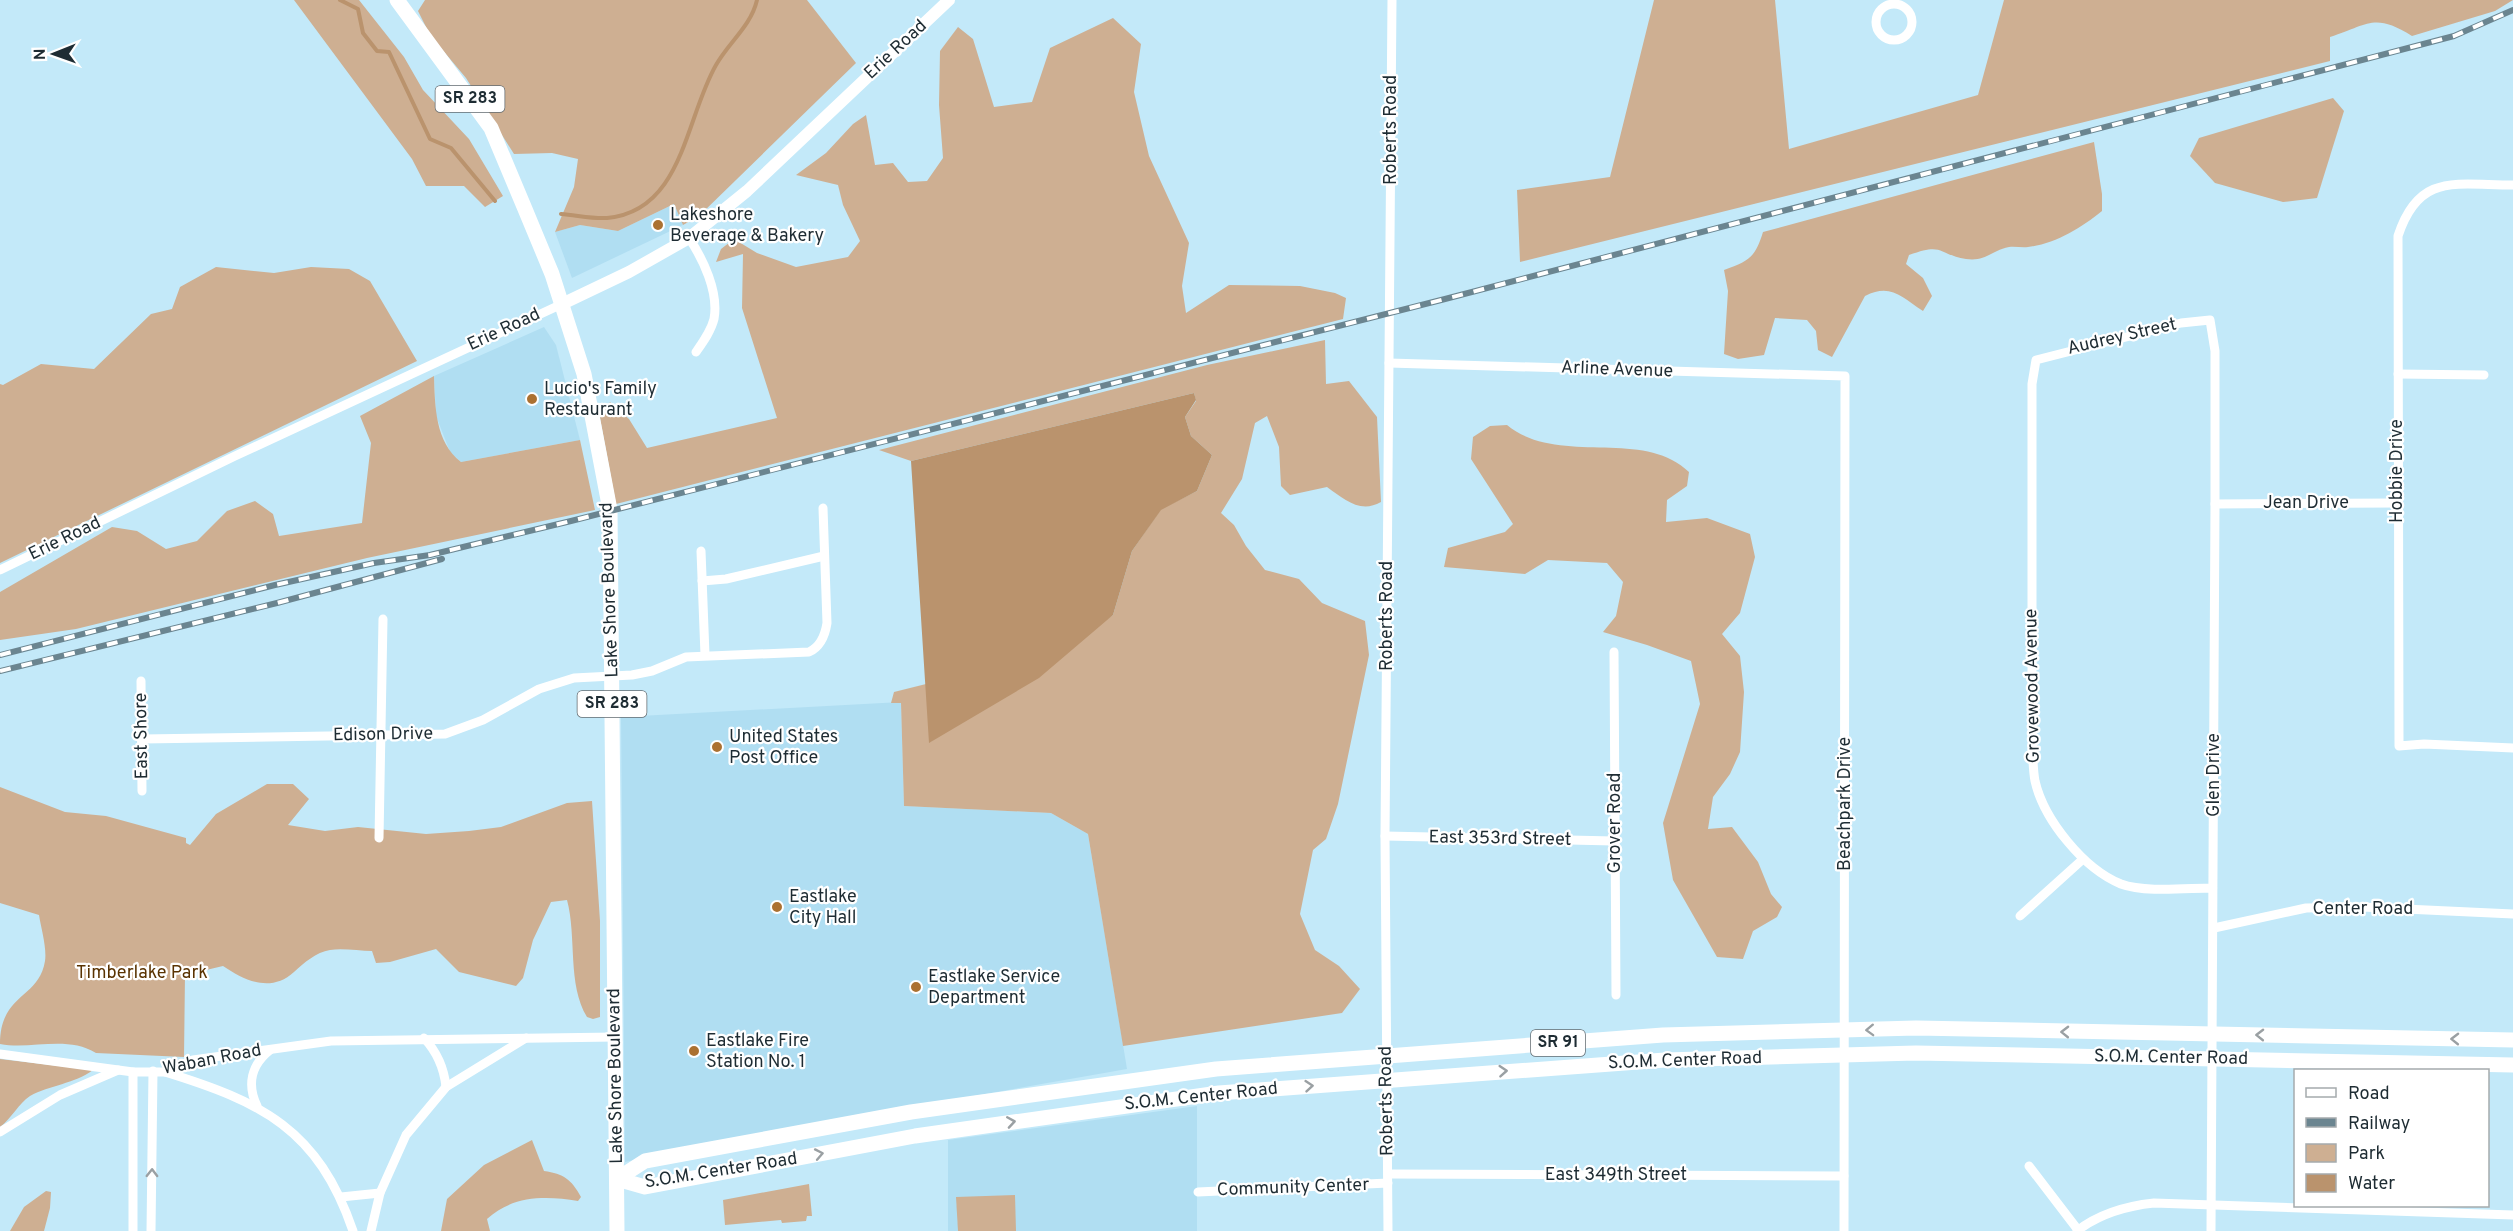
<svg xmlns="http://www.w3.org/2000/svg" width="2513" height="1231" font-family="Overpass,sans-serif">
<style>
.built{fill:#b0def2}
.green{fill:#ceaf92}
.water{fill:#ba936d}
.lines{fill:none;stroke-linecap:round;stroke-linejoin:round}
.stream{stroke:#ba936d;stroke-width:4}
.minor{stroke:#fff;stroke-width:9}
.tertiary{stroke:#fff;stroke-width:12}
.primary{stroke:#fff;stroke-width:15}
.rail-casing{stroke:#6b8590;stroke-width:6}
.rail{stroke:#fff;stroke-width:4;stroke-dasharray:11;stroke-linecap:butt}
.oneway{stroke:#9aa0a3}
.poi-dot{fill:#ab7131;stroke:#fff;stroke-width:2}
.labels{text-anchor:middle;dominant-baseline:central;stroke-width:4.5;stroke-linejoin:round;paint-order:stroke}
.shield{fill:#fff;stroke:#626b70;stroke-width:1.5}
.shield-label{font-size:16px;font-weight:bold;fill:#1e2c33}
.street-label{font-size:18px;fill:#1e2c33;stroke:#fff}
.poi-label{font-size:18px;fill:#1e2c33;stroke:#fff;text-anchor:start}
.park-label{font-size:18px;fill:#5a3302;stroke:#fff}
</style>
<rect width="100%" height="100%" fill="#c3e9f9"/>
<g class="built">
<path d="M 674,204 L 683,225 L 572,278 L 555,232 L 580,225 L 618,231 Z"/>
<path d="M 544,327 L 556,345 L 580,440 L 461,462 L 450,452 L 436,416 L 434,376 Z"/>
<path d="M 901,702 L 904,806 L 1051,813 L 1088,834 L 1127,1069 L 776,1131 L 625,1162 L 621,717 Z"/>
<path d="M 1197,1106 L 1197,1231 L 948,1231 L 948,1140 Z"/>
</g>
<g class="green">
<path d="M 294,0 L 359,0 L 404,57 L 423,90 L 469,139 L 503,196 L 485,207 L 464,186 L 426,186 L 412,159 Z"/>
<path d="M 425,0 L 807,0 L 856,63 L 699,216 L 683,225 L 674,204 L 618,231 L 580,225 L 555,232 L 574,187 L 578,159 L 552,153 L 514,154 L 466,78 L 430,35 L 418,11 Z"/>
<path d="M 1654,0 L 1775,0 L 1789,149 L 1978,95 L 2004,0 L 2513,0 L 2495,11 L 2412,36 C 2374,12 2368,25 2330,37 L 2330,61 L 1520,262 L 1517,190 L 1610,177 Z"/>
<path d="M 1113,18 L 1141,44 L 1134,92 L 1149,156 L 1189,243 L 1182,286 L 1186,313 L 1229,285 L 1300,286 L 1335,293 L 1346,298 L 1343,319 L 616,504 L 600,418 L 610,402 L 629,419 L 647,448 L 777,418 L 742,308 L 743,254 L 716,262 L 721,249 L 734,239 L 757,253 L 796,267 L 848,257 L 860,241 L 843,205 L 838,185 L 796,175 L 826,153 L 853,124 L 866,115 L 875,165 L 893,163 L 908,182 L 927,181 L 943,158 L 939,105 L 940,51 L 958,27 L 973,39 L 994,107 L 1032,102 L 1050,48 Z"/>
<path d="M 2333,98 L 2344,111 L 2317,198 L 2283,202 L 2215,183 L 2190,156 L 2199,138 Z"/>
<path d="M 2094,142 L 2102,194 L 2102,211 C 2081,228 2055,244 2028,247 C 2022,248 2015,246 2009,247 C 1992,250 1986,262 1966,259 C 1937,254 1944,242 1909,255 L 1906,264 L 1923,278 L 1932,296 L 1923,311 C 1901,297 1891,283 1865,296 L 1832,357 L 1818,350 L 1816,331 L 1807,320 L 1775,318 L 1764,355 L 1738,359 L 1724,354 L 1728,291 L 1724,270 C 1749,261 1755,258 1763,232 Z"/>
<path d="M 216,267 L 274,273 L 311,267 L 349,269 L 370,281 L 417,361 L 0,563 L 0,384 L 3,385 L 41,364 L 94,369 L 151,314 L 172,309 L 180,287 Z"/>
<path d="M 1325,340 L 1326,384 L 1349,381 L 1377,417 L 1381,502 C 1360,514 1344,499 1327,487 L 1290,495 L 1281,486 L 1279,447 L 1267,416 L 1255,423 L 1242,479 L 1221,513 L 1234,525 L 1246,546 L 1265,570 L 1299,579 L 1322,603 L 1365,621 L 1369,655 L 1338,804 L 1326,839 L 1313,850 L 1300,914 L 1315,950 L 1339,966 L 1360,989 L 1342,1013 L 1123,1046 L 1088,834 L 1051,813 L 904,806 L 901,703 L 891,703 L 894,692 L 926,684 L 930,742 L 1113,615 L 1132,551 L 1161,509 L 1197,491 L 1212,455 L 1191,436 L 1185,417 L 1196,401 L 1194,393 L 911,461 L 879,450 L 1207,365 Z"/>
<path d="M 434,376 C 435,406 435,442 461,462 L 580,440 L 595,510 L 367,558 L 76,629 L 0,640 L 0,592 L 112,527 L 137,531 L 166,549 L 197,541 L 227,511 L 255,501 L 273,514 L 279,536 L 362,523 L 371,443 L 360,416 Z"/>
<path d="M 1507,425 C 1558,467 1643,427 1689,472 L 1687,486 L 1667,500 L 1666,522 L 1707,518 L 1750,534 L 1755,557 L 1740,613 L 1722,634 L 1740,656 L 1744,692 L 1740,752 L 1730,774 L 1713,797 L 1708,829 L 1732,827 L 1758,862 L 1771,894 L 1782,907 L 1777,917 L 1753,931 L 1743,959 L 1717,957 L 1673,880 L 1663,823 L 1700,704 L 1691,661 L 1647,645 L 1603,632 L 1616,616 L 1623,582 L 1607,563 L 1548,560 L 1525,574 L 1444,567 L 1448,548 L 1505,532 L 1513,524 L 1471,459 L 1473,437 L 1490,426 Z"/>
<path d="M 267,784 L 293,784 L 309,799 L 288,825 L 325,831 L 358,827 L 426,834 L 469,831 L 501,827 L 567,803 L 592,801 L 600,921 L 600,1017 L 593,1019 L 587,1017 C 567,984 577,937 567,900 L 551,902 L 533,940 L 523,978 L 516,986 L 459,972 L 436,949 L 390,962 L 376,963 L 372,951 C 359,951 343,948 330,950 C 316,952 304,963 294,972 C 271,993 245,981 223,966 L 185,975 L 184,1057 L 96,1053 C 67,1035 31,1050 0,1044 C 0,993 39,999 45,961 C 47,948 41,928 39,915 L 0,903 L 0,787 L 65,812 L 106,816 L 186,838 L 186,843 L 190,845 L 216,814 Z"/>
<path d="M 0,1059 L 93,1070 C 74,1084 50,1085 30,1096 C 19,1103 11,1119 0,1127 Z"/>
<path d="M 532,1140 L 544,1171 C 564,1174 571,1179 581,1197 L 578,1201 C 546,1196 513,1195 487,1219 L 490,1231 L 441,1231 L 447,1199 L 484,1165 Z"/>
<path d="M 809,1184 L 812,1216 L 807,1216 L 806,1221 L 782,1223 L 781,1220 L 725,1225 L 723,1200 Z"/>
<path d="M 46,1191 L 51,1192 L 50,1208 L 44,1231 L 10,1231 L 24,1207 Z"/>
<path d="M 1015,1195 L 1016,1231 L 958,1231 L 956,1197 Z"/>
</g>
<path class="water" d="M 1194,393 L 1196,400 L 1185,417 L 1191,436 L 1212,455 L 1197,491 L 1161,510 L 1132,551 L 1113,615 L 1039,678 L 929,743 L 911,461 Z"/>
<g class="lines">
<g class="stream">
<path d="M 340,0 L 358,9 L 363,33 L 377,51 L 389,52 L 430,139 L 451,148 L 495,201"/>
<path d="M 561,214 C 576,215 592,219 607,218 C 683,211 685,119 716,65 C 729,42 751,26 757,0"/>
</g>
<g class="minor">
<circle cx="1894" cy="22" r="18"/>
<path d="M 2513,185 C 2456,185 2419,172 2398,236 L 2399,746 L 2424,744 L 2513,748"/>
<path d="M 689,238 C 703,259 719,292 714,319 C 711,331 703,342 696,352"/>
<path d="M 1389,363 L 1845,376 L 1844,1231"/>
<path d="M 2398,374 L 2484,375"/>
<path d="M 2215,504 L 2397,503"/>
<path d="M 701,551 L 705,655"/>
<path d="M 0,570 L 235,456 L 562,304"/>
<path d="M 702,581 L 726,579 L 824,556"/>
<path d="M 1614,652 L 1616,995"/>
<path d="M 141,681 L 142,791"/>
<path d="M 143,739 L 445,734 L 483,720 L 539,689 L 574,678 L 632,675 L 652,671 L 686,657 L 809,652 C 820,647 825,636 827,623 L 823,508"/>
<path d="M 1385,836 L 1614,841"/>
<path d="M 379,838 L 383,619"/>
<path d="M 2020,916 L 2082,860"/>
<path d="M 2214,928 L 2306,908 L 2362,907 L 2513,914"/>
<path d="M 424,1038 C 437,1052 444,1067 446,1087"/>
<path d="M 0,1054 L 133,1072 L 165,1072 L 193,1060 L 331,1041 L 616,1037"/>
<path d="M 133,1072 L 133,1231"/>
<path d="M 165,1072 C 262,1102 318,1129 353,1231"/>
<path d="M 257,1106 C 247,1085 251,1065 270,1050"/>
<path d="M 0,1132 L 60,1095 L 118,1070"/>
<path d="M 2029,1166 L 2078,1230"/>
<path d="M 1388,1174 L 1844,1176"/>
<path d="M 1198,1192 L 1388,1183"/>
<path d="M 341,1197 L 380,1193"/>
<path d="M 151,1231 L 153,1071"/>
<path d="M 371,1231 L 380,1193 L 406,1135 L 446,1087 L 526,1038"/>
<path d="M 1388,1231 L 1385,836 L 1392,0"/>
<path d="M 2077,1231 C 2100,1213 2126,1206 2154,1203 L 2513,1215"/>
<path d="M 2211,1231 L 2215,504 L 2215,351 L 2210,320 L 2181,323 L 2036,360 L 2032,384 L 2032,730 C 2033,746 2032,765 2035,781 C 2044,820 2084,869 2121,884 C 2145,893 2188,888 2213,888"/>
</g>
<path class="tertiary" d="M 562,304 L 629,272 L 689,238 L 747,191 L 949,0"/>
<g class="primary">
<path d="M 397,0 L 491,128 L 525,209 L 552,274 L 584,374 L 610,510 L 617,1231"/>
<path d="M 617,1179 L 645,1161 L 911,1112 L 1216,1069 L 1663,1035 L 1916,1028 L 2513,1040"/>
<path d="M 617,1179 L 645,1187 L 915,1136 L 1219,1093 L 1665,1060 L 1916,1053 L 2513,1065"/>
</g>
<g class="rail-casing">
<g id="rail">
<path d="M 0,655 L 275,585 L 374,563 L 430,555 L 571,521 L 1445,299 L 2454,36 L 2513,10"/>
<path d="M 0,671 L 277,603 L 442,559"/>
</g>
</g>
<use href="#rail" class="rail"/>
</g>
<defs><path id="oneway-chevron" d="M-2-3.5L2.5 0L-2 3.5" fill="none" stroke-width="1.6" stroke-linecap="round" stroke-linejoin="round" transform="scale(1.5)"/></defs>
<g class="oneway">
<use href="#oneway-chevron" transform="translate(1870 1030) rotate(178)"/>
<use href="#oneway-chevron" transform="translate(2065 1032) rotate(-179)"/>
<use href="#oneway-chevron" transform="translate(2260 1035) rotate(-179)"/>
<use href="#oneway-chevron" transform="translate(2455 1039) rotate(-179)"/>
<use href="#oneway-chevron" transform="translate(1503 1071) rotate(-4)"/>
<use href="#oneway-chevron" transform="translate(1309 1086) rotate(-5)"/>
<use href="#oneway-chevron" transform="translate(1011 1122) rotate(-9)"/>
<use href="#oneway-chevron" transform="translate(819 1154) rotate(-11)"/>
<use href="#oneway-chevron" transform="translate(152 1173) rotate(-89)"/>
</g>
<g class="poi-dot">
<circle cx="658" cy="225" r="6"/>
<circle cx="532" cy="399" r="6"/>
<circle cx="717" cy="747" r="6"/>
<circle cx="777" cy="907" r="6"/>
<circle cx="916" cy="987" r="6"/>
<circle cx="694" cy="1051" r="6"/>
</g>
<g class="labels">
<g class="shield">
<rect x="435.5" y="86" width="69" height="26" rx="4.5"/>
<rect x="577.5" y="691" width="69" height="26" rx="4.5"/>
<rect x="1531" y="1030" width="54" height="26" rx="4.5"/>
</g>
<g class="shield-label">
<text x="470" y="99">SR 283</text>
<text x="612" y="704">SR 283</text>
<text x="1558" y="1043">SR 91</text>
</g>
<g class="street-label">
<text transform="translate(896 50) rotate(-43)">Erie Road</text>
<text transform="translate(1391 130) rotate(-90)">Roberts Road</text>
<text transform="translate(504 330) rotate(-25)">Erie Road</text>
<text transform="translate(2122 337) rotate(-13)">Audrey Street</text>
<text transform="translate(1617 370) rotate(2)">Arline Avenue</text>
<text transform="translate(2397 471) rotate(-90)">Hobbie Drive</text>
<text x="2306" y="503">Jean Drive</text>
<text transform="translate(65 539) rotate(-26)">Erie Road</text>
<text transform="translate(610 590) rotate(-92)">Lake Shore Boulevard</text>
<text transform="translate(1387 616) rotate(-90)">Roberts Road</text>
<text transform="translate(2033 686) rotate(-91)">Grovewood Avenue</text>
<text transform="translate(383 735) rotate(-1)">Edison Drive</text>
<text transform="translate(142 736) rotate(-91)">East Shore</text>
<text transform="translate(2214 775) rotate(-90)">Glen Drive</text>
<text transform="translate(1845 804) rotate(-90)">Beachpark Drive</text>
<text transform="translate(1615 823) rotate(-90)">Grover Road</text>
<text transform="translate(1500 839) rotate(1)">East 353rd Street</text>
<text x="2363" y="909">Center Road</text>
<text transform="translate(2171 1058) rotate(1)">S.O.M. Center Road</text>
<text transform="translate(212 1060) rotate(-11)">Waban Road</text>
<text transform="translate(1685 1061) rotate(-2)">S.O.M. Center Road</text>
<text transform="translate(616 1076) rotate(-91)">Lake Shore Boulevard</text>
<text transform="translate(1201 1097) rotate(-6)">S.O.M. Center Road</text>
<text transform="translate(1387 1101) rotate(-91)">Roberts Road</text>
<text transform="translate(721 1171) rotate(-9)">S.O.M. Center Road</text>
<text x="1616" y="1175">East 349th Street</text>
<text transform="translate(1293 1188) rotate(-2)">Community Center</text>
</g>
<g class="poi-label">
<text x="670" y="215">Lakeshore<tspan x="670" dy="21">Beverage &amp; Bakery</tspan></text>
<text x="544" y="389">Lucio's Family<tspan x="544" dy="21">Restaurant</tspan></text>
<text x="729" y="737">United States<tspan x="729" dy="21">Post Office</tspan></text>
<text x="789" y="897">Eastlake<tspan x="789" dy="21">City Hall</tspan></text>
<text x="928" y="977">Eastlake Service<tspan x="928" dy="21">Department</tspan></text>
<text x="706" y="1041">Eastlake Fire<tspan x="706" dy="21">Station No. 1</tspan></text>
</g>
<g class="park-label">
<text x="142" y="973">Timberlake Park</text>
</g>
</g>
<rect x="2294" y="1069" width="195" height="138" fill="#ffffff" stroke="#a5abad" stroke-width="1.5"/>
<rect x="2306" y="1088" width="30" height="9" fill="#ffffff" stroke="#a5abad" stroke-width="1.5"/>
<text x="2348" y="1099" font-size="18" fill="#1e2c33">Road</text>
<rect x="2306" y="1118" width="30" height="9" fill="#6b8590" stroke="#a5abad" stroke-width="1.5"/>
<text x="2348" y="1129" font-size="18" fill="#1e2c33">Railway</text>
<rect x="2306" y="1144" width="30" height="18" fill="#ceaf92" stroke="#a5abad" stroke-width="1.5"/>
<text x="2348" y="1159" font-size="18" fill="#1e2c33">Park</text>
<rect x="2306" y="1174" width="30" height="18" fill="#ba936d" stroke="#a5abad" stroke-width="1.5"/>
<text x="2348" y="1189" font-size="18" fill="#1e2c33">Water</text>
<g transform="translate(54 54) rotate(269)" stroke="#ffffff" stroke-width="4.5" paint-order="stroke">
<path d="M0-4.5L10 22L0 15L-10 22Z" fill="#1e2c33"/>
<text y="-9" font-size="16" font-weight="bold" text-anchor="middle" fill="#1e2c33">N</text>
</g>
</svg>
